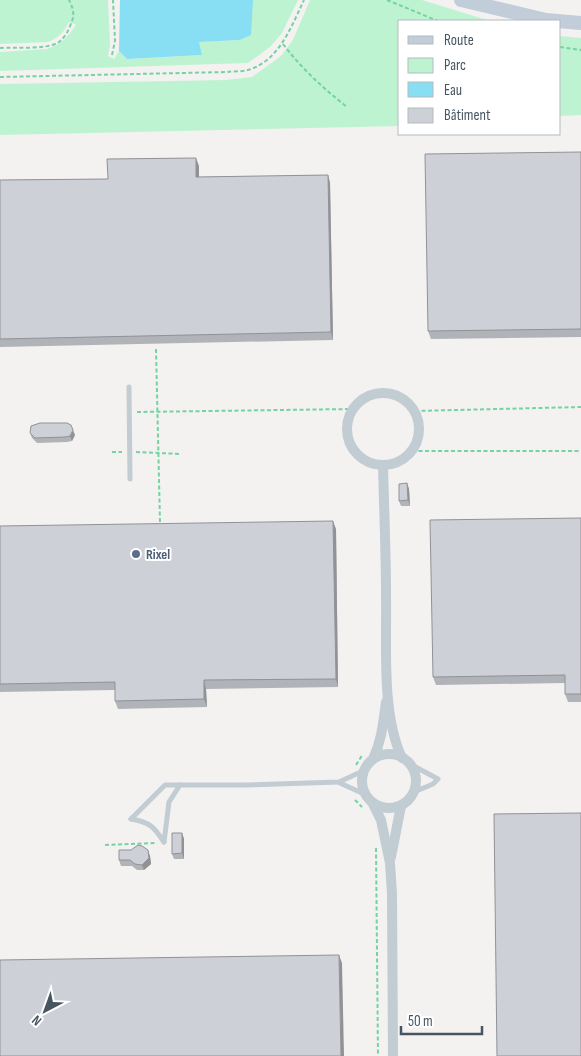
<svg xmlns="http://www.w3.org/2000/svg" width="581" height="1056" font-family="'Sofia Sans Condensed',sans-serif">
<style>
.green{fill:#bef3d1}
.water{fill:#88def2}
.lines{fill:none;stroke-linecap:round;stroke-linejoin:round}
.path{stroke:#73d3a2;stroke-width:2;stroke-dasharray:4 2.5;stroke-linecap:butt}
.lane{stroke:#c1ccd3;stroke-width:5}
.street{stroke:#c1ccd3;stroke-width:10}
.secondary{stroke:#c1cdd9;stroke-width:14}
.wall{fill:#b0b3b8}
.shaded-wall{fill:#909296}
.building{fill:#cdd0d6;stroke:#909296}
.service-dot{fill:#5c6f8a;stroke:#fff;stroke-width:2}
.labels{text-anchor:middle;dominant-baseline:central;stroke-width:4;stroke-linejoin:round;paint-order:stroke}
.service-label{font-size:14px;font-weight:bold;fill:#4e5e75;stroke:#fff;text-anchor:start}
</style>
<rect width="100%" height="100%" fill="#f4f1f1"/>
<g class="green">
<path d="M 0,0 L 108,0 L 110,44 L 108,56 L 114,59 L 119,51 L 127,59 L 202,55 L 199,42 L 240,40 L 250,35 L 253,0 L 298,0 L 282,33 L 270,47 L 248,63 L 0,71 L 0,52 L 47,49 C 60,45 68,37 76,25 L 69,22 C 64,32 59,38 48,42 L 0,44 Z"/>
<path d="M 310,0 L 422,0 L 490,21 L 400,21 L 400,126 L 0,135 L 0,84 L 226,80 L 252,77 L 281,56 L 293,40 Z"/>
<path d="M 560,36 L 581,38 L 581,115 L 560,116 Z"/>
</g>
<path class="water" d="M 120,0 L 253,0 L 251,35 L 240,40 L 199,42 L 202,55 L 127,59 L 119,51 Z"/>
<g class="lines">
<g class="path">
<path d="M 387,0 L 438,21"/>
<path d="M 283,44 C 302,69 323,88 347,107"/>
<path d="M 560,47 L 581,50"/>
<path d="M 0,48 C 15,47 47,50 59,42 C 64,38 68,32 70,26 C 75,16 74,10 69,0"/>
<path d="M 112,55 L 115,41 L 113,0"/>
<path d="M 0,77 L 227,72 C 234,71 244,72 251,69 C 280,59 292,25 304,0"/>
<path d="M 156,349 L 160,523"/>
<path d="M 415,411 L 581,407"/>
<path d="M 137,412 L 352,409"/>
<path d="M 412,451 L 581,451"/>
<path d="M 112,452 L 122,452"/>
<path d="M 136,452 L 181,454"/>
<path d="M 356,765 L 363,754"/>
<path d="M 355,800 L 362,807"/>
<path d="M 105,845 L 155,843"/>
<path d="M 376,848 L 378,1056"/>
</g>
<g class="lane">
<path d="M 129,387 L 130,479"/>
<path d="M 410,764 L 438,779 L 433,784 L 414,792"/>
<path d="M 340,783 L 364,794"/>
<path d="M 131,819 L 165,785 L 247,785 L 339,782 L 363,771"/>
<path d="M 131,819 C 150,822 154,827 164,842"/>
<path d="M 164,842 L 169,802 L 180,785"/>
</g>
<g class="street">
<circle cx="383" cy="429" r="36"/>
<path d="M 383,465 C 384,509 386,552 386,595 C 387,645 381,713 402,758"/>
<circle cx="389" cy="781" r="27"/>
<path d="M 373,759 C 382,740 383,723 386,702"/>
<path d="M 373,804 L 381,820 L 390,863 L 392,894 L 393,1056"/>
<path d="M 391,857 L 401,806"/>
</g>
<path class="secondary" d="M 461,0 L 546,20 L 581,23"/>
</g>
<g class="wall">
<path d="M 581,152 L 581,337 L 431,339 L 428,331 Z"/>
<path d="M 199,166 L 199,177 L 328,175 L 330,183 L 333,340 L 0,347 L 0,180 L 108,179 Z"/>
<path d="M 30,433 L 75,435 L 72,441 L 67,442 L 37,443 L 32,438 Z"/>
<path d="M 407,483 L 409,489 L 410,506 L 401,506 L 399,501 Z"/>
<path d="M 581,518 L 581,702 L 568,702 L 565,694 L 565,683 L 436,685 L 433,677 Z"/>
<path d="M 0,526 L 336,529 L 338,687 L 206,689 L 207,707 L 118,709 L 115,701 L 115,690 L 0,692 Z"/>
<path d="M 182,833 L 184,839 L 184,859 L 174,859 L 172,854 Z"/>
<path d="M 150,856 L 151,864 L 144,870 L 137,870 L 132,866 L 121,866 L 119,860 Z"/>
</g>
<g class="shaded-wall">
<path d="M 196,158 L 199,166 L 199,185 L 196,177 Z"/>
<path d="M 328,175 L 330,183 L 333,340 L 331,332 Z"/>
<path d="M 73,430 L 75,435 L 72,441 L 70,436 Z"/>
<path d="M 407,483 L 409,489 L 410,506 L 408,500 Z"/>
<path d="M 333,521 L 336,529 L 338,687 L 336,679 Z"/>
<path d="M 204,680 L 206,689 L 207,707 L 204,699 Z"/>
<path d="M 182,833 L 184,839 L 184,859 L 182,853 Z"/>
<path d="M 148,850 L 150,856 L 151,864 L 144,870 L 142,865 Z"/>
<path d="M 339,955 L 342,963 L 344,1056 L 341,1056 Z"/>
</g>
<g class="building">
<path d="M 581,152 L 581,329 L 428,331 L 425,154 Z"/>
<path d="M 196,158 L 196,177 L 328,175 L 331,332 L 0,339 L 0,180 L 108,179 L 107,159 Z"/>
<path d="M 40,423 L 67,423 L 71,425 L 73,430 L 70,436 L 65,437 L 35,438 L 30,433 L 31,426 Z"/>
<path d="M 407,483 L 408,500 L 399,501 L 399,484 Z"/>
<path d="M 581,518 L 581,694 L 565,694 L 565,675 L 433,677 L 430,520 Z"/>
<path d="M 333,521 L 336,679 L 204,680 L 204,699 L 115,701 L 115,682 L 0,684 L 0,526 Z"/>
<path d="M 581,813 L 581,1056 L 497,1056 L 494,814 Z"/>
<path d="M 172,833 L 182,833 L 182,853 L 172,854 Z"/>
<path d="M 138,845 L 142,846 L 148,850 L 149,858 L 142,865 L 135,864 L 130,860 L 119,860 L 119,850 L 131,850 Z"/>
<path d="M 339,955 L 341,1056 L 0,1056 L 0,960 Z"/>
</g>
<circle class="service-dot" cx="136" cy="554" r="5"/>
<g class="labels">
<g class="service-label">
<text x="146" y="554">Rixel</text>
</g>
</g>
<rect x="398" y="20" width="162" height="115" fill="#ffffff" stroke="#b5bbbf"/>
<rect x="408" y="36" width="25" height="8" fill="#c1cdd9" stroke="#b5bbbf"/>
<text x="444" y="45" font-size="15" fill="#475560">Route</text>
<rect x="408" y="58" width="25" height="15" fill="#bef3d1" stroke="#b5bbbf"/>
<text x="444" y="70" font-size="15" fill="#475560">Parc</text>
<rect x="408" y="82" width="25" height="15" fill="#88def2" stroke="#b5bbbf"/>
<text x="444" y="95" font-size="15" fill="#475560">Eau</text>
<rect x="408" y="108" width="25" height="15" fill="#cdd0d6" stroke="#b5bbbf"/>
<text x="444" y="120" font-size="15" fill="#475560">Bâtiment</text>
<g transform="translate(45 1011) rotate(221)" stroke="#ffffff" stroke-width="4" paint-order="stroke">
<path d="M0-4L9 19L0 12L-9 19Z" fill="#475560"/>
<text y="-8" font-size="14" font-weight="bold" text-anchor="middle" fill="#475560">N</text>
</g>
<path d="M401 1026v8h81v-8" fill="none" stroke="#475560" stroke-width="2.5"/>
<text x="408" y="1026" font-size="15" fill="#475560" stroke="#ffffff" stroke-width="4" paint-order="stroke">50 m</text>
</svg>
